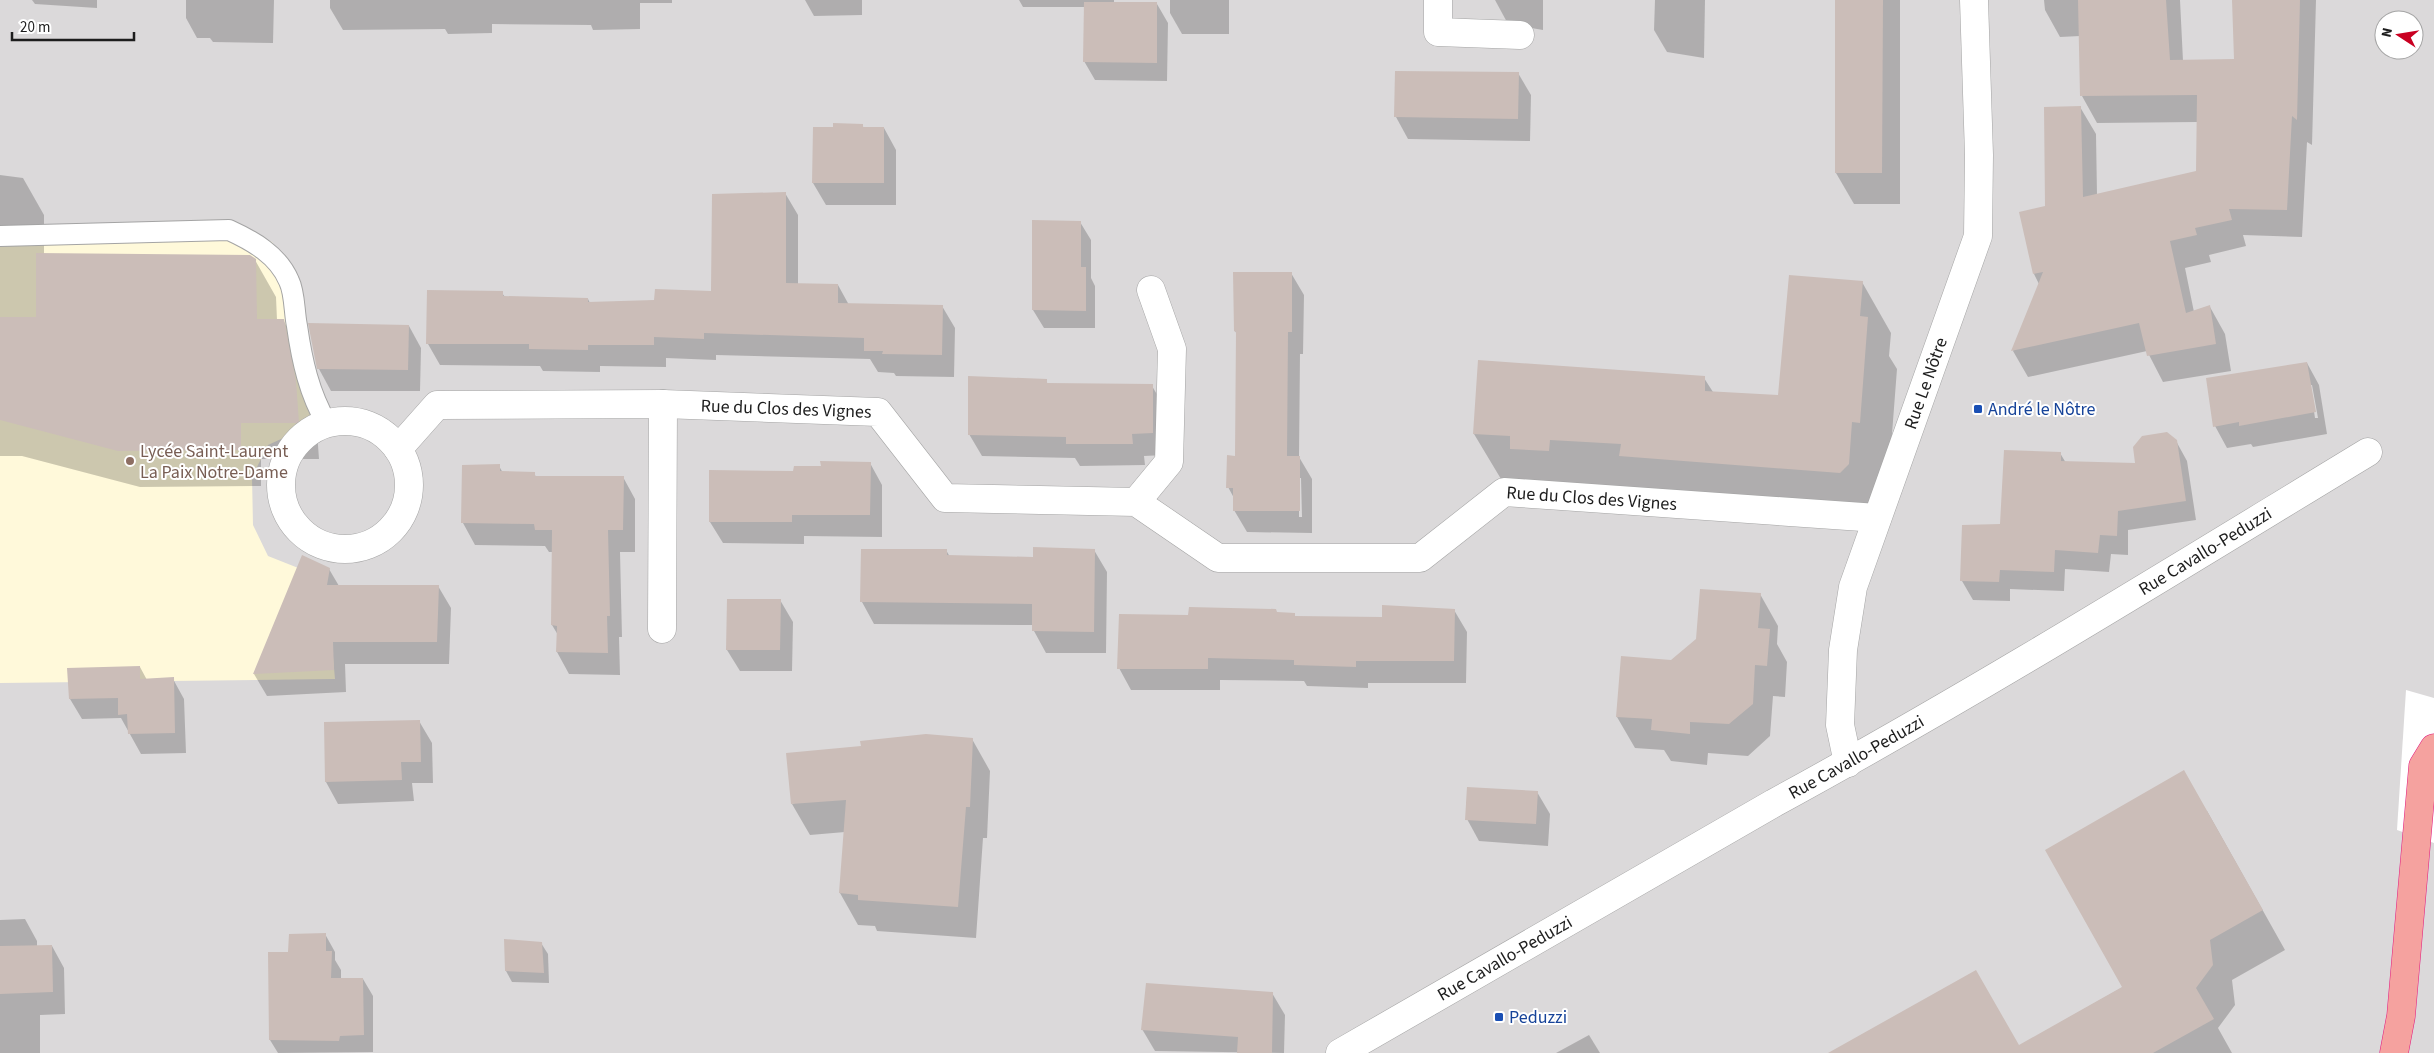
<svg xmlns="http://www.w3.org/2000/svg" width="2434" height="1053" font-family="'Source Sans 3',sans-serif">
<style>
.residential{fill:#dbd9da;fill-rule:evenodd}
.education{fill:#fff9da}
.pier{fill:#fff}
.shadow{fill:#0003;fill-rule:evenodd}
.building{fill:#cbbdb8}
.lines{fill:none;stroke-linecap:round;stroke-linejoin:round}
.service-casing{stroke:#a4a4a4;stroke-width:22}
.minor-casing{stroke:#a4a4a4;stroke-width:29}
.trunk-casing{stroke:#e2197f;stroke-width:29}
.service{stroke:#fff;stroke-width:20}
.minor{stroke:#fff;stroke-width:28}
.trunk{stroke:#f5a29f;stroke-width:28}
.transit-dot{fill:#1a4fb4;stroke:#fff;stroke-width:2}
.education-dot{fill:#8d6e63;stroke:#fff;stroke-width:2}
.labels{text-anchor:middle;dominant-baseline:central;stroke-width:4;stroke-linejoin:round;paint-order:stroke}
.street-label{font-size:18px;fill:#1d1d1d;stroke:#fff}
.transit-label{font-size:18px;fill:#164399;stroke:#fff;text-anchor:start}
.education-label{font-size:18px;fill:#785e54;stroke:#fff;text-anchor:start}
</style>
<rect width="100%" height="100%" fill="#efe8e2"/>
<path class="residential" d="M 0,0 L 2434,0 L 2434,1053 L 0,1053 ZM 2384,20 L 2414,20 L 2414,50 L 2384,50 Z"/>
<path class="education" d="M 232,224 L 272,242 L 299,279 L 307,373 L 331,416 L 268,445 L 252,477 L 253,525 L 268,556 L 326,579 L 335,679 L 0,683 L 0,231 Z"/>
<path class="pier" d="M 2406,690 L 2434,698 L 2434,843 L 2397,830 Z"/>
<g class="shadow">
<path d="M 32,0 L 97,0 L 97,8 L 35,4 Z"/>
<path d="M 186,0 L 274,0 L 273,43 L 213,42 L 210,38 L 197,38 L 186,18 Z"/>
<path d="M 330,0 L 672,0 L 672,3 L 640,3 L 640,29 L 593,30 L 591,25 L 492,24 L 492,33 L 448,34 L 445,29 L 343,30 L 330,8 Z"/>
<path d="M 805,0 L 862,0 L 862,15 L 814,16 Z"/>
<path d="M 1019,0 L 1114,0 L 1114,3 L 1157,4 L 1168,23 L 1167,81 L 1095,80 L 1084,61 L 1085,7 L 1023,7 Z"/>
<path d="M 1170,0 L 1229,0 L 1229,34 L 1182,34 L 1170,13 Z"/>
<path d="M 1495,0 L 1543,0 L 1543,30 L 1508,24 Z"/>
<path d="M 1655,0 L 1705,0 L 1704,58 L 1667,52 L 1654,30 Z"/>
<path d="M 1836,0 L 1900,0 L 1900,204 L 1854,204 L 1836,173 Z"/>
<path d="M 2044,0 L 2180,0 L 2183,61 L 2235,61 L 2233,0 L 2316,0 L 2312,145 L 2307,142 L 2302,237 L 2243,235 L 2246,246 L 2209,255 L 2211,262 L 2185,268 L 2194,312 L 2210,307 L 2225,334 L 2231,371 L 2163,382 L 2147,351 L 2028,377 L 2013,351 L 2039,284 L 2034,274 L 2046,207 L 2080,107 L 2096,134 L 2097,195 L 2197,172 L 2198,122 L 2097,123 L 2082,96 L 2080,36 L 2060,37 L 2045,10 Z"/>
<path d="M 1518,73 L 1531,95 L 1530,141 L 1408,139 L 1396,117 Z"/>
<path d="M 862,125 L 864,128 L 884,128 L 896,150 L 896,205 L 826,205 L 813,183 L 834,129 Z"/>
<path d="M 0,175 L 23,178 L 44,215 L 44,254 L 255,260 L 276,297 L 277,320 L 283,320 L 304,357 L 316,418 L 319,459 L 261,459 L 261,486 L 140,487 L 22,456 L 0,456 Z"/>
<path d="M 785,193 L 798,215 L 798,285 L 838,285 L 849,305 L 942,306 L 955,328 L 954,377 L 896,376 L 894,373 L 878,372 L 870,359 L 716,355 L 716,360 L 666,358 L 666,367 L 600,366 L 600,372 L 543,371 L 540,366 L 440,365 L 428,344 L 502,293 L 505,297 L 588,299 L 590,303 L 655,302 L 712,292 Z"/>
<path d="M 1080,222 L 1091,240 L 1091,278 L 1095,286 L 1095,328 L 1044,328 L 1033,310 Z"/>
<path d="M 1291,273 L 1304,295 L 1303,354 L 1300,354 L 1299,457 L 1312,479 L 1312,533 L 1247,532 L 1234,510 L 1234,498 L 1228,487 L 1236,457 L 1238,336 L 1235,331 ZM 1299,478 L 1301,478 L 1302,517 L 1299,517 Z"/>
<path d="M 1862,282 L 1891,333 L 1889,356 L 1897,369 L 1889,473 L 1878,515 L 1504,484 L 1474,434 L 1704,378 L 1713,392 L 1780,397 Z"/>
<path d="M 409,326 L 421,348 L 420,391 L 331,391 L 319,369 Z"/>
<path d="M 2307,363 L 2319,385 L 2327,434 L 2253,447 L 2251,444 L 2227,448 L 2215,426 ZM 2310,385 L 2312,385 L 2318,418 L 2315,418 Z"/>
<path d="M 1046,381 L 1048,384 L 1152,386 L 1165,408 L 1165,455 L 1144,456 L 1145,465 L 1080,466 L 1075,458 L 982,456 L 969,434 Z"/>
<path d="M 2176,441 L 2187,461 L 2196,520 L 2128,530 L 2128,555 L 2111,554 L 2109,572 L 2065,569 L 2064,591 L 2010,589 L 2010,601 L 1973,600 L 1962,581 L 2001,526 L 2060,453 L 2066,463 L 2137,465 Z"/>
<path d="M 870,463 L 882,485 L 882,537 L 804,536 L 804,544 L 723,543 L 710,522 L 794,472 Z"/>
<path d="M 499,466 L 503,473 L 534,473 L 536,477 L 623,477 L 635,499 L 635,552 L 620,552 L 622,637 L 619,637 L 620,675 L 569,674 L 557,652 L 558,635 L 552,625 L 553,552 L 549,552 L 545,546 L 475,545 L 463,523 Z"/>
<path d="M 946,550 L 950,557 L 1034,558 L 1094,550 L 1107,572 L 1106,653 L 1046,653 L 1034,631 L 1034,625 L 874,624 L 862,602 Z"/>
<path d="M 329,569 L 339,586 L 438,586 L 451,608 L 449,664 L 345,664 L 346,692 L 267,696 L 254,674 Z"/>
<path d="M 1760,594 L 1778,626 L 1777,644 L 1787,662 L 1785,697 L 1773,696 L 1770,736 L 1748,756 L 1708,753 L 1707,765 L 1671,761 L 1664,750 L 1635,748 L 1617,717 L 1672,661 Z"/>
<path d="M 780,600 L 793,622 L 792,671 L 740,671 L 727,650 Z"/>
<path d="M 1454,610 L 1467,632 L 1466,683 L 1368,683 L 1368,688 L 1307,686 L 1304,681 L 1220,680 L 1220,690 L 1131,690 L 1119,668 L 1189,616 L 1383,619 Z"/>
<path d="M 140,667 L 147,680 L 173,679 L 184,699 L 186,753 L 141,754 L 121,718 L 82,719 L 70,699 Z"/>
<path d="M 419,721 L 432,743 L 433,783 L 412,783 L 414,801 L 338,804 L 326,782 L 325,723 Z"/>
<path d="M 972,739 L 990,771 L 987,838 L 983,838 L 976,938 L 877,931 L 875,926 L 858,925 L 840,893 L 845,832 L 810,835 L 792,804 Z"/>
<path d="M 1537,792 L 1550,814 L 1548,846 L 1479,841 L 1467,819 Z"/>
<path d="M 2207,811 L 2285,950 L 2232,980 L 2235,1005 L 2218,1028 L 2232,1053 L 1864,1053 L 2019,1046 L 2123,987 Z"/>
<path d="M 25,919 L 37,941 L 37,946 L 52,946 L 64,968 L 65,1014 L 40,1015 L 40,1053 L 0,1053 L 0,920 Z"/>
<path d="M 325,934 L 335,952 L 335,960 L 341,970 L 341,979 L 363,979 L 373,996 L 373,1052 L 278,1053 L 270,1040 L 290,953 Z"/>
<path d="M 541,943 L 548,954 L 549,983 L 512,982 L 506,971 Z"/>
<path d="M 1272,993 L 1285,1015 L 1284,1053 L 1155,1051 L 1142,1029 Z"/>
<path d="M 1589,1035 L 1600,1053 L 1556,1053 Z"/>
</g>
<g class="building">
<path d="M 1835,0 L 1883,0 L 1882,173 L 1835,173 Z"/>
<path d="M 2078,0 L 2166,0 L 2170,60 L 2234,59 L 2232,0 L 2300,0 L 2297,120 L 2292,116 L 2287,210 L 2229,209 L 2232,220 L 2195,228 L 2197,235 L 2170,241 L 2186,313 L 2210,305 L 2216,344 L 2147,356 L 2139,323 L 2011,351 L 2043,272 L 2033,274 L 2019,212 L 2045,206 L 2044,107 L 2081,106 L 2083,197 L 2196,171 L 2197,95 L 2080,96 Z"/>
<path d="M 1084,2 L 1157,2 L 1157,63 L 1083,62 Z"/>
<path d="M 1395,71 L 1519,72 L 1518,119 L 1394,117 Z"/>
<path d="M 833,123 L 863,124 L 863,127 L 884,127 L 884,183 L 812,183 L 813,127 L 833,127 Z"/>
<path d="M 786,192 L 786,283 L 838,284 L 838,303 L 943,305 L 942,355 L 882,354 L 883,351 L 864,351 L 864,338 L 704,333 L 704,339 L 654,337 L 654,345 L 588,345 L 588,350 L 529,349 L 529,344 L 426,344 L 427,290 L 503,291 L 503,296 L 588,298 L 588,302 L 654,300 L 655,289 L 711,291 L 712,194 Z"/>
<path d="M 1032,220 L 1081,221 L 1081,267 L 1086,267 L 1086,311 L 1032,310 Z"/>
<path d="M 36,253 L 250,255 L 256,259 L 257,319 L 284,319 L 296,381 L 299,423 L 241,423 L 241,450 L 118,451 L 0,420 L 0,317 L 36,317 Z"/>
<path d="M 1233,272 L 1292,272 L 1292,332 L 1288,332 L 1287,456 L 1300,456 L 1300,511 L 1233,511 L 1233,488 L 1226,488 L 1227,455 L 1235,456 L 1236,332 L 1234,331 Z"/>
<path d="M 1789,275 L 1863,281 L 1860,316 L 1868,317 L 1860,423 L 1852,422 L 1849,464 L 1840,473 L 1619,456 L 1621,444 L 1550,440 L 1549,451 L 1510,449 L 1510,436 L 1473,434 L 1478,360 L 1705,376 L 1705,391 L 1778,395 Z"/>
<path d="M 308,323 L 409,325 L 408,370 L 317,369 Z"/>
<path d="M 2307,362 L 2316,412 L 2239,426 L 2239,422 L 2213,427 L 2206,378 Z"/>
<path d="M 968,376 L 1047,379 L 1047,383 L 1153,384 L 1153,433 L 1132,434 L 1133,444 L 1066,444 L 1066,437 L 968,435 Z"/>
<path d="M 2167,432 L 2177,440 L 2186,501 L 2118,511 L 2117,536 L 2100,535 L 2098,553 L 2055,550 L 2054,572 L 2000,570 L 1999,582 L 1960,581 L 1962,525 L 2000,524 L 2004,450 L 2061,452 L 2061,461 L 2135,463 L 2133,447 L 2142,436 Z"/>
<path d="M 820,461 L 871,462 L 870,515 L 792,515 L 792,522 L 709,522 L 709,470 L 793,471 L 794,466 L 821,466 Z"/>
<path d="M 500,464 L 500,471 L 535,472 L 535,476 L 624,476 L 623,530 L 608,530 L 610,616 L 607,616 L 608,653 L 556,652 L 557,626 L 551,625 L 552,530 L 535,530 L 534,524 L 461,523 L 462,465 Z"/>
<path d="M 1033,547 L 1095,549 L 1094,632 L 1032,631 L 1032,604 L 860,602 L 861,549 L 947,549 L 947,555 L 1033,557 Z"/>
<path d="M 302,555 L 330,568 L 327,585 L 439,585 L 437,642 L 333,642 L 334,670 L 253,674 Z"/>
<path d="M 1700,589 L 1761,593 L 1758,628 L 1770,629 L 1767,666 L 1755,665 L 1753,704 L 1729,724 L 1690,722 L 1690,734 L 1651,730 L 1652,719 L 1616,717 L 1621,656 L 1671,660 L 1696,639 Z"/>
<path d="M 727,599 L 781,599 L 780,650 L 726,650 Z"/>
<path d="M 1382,605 L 1455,609 L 1454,661 L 1356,661 L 1356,667 L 1294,665 L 1294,660 L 1208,658 L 1208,669 L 1117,669 L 1119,614 L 1188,615 L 1189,607 L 1276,609 L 1277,612 L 1295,613 L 1295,616 L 1382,617 Z"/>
<path d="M 140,666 L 140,679 L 174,677 L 175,733 L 128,734 L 127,714 L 118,715 L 118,698 L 69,699 L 67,668 Z"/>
<path d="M 420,720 L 421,762 L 401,762 L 402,780 L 325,782 L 324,722 Z"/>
<path d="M 926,734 L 973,738 L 970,807 L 966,807 L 958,907 L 858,900 L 858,895 L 839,893 L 846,800 L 791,804 L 786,753 L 861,746 L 860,741 Z"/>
<path d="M 2184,770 L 2263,910 L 2210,940 L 2213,965 L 2196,988 L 2214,1019 L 2153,1053 L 1828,1053 L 1976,970 L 2019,1045 L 2122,987 L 2045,850 Z"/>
<path d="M 1467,787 L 1538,791 L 1536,824 L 1465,820 Z"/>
<path d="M 326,933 L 326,951 L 332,951 L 331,978 L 363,978 L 364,1035 L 340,1036 L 339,1041 L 269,1040 L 268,952 L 288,952 L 289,934 Z"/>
<path d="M 504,939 L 542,942 L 544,973 L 505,971 Z"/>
<path d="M 52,945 L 53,992 L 0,994 L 0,946 Z"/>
<path d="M 1146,983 L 1273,992 L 1272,1053 L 1237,1053 L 1238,1037 L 1141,1030 Z"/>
</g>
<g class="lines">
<g class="service-casing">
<path id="service" d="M 0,236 L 229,230 C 253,241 278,255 289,281 C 295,293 294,312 297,326 C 302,361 309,393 327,424"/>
</g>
<g class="minor-casing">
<g id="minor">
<path d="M 1438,0 L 1438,32 L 1520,35"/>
<circle cx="345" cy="485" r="64"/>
<path id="s1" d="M 398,449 L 437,405 L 663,404 L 878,412 L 945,498 L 1136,502 L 1218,558 L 1420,558 L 1504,492 L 1877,518"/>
<path d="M 1136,502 L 1169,462 L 1172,349 L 1151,290"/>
<path d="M 662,629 L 663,404"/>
<path id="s2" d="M 1848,763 L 1840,725 L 1843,650 L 1853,587 L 1978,236 L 1979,155 L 1974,0"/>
<path id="s3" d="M 1340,1053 L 1774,803 C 1976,693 2172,571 2368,452"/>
</g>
</g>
<g class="trunk-casing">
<path id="trunk" d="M 2394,1053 L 2401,1016 L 2423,766 L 2434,748"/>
</g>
<use href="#service" class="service"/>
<use href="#minor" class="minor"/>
<use href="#trunk" class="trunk"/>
</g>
<g class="transit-dot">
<rect x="1973" y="404" width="10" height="10" rx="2.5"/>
<rect x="1494" y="1012" width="10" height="10" rx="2.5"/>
</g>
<circle class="education-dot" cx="130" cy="461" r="5"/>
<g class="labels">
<g class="street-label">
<text stroke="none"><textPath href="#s2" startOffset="394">Rue Le Nôtre</textPath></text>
<text stroke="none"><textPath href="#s1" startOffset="408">Rue du Clos des Vignes</textPath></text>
<text stroke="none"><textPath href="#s1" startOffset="1296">Rue du Clos des Vignes</textPath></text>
<text stroke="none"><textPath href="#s3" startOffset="1000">Rue Cavallo-Peduzzi</textPath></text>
<text stroke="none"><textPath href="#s3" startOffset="595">Rue Cavallo-Peduzzi</textPath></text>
<text stroke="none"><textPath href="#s3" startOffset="190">Rue Cavallo-Peduzzi</textPath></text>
</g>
<g class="transit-label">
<text x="1988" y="409">André le Nôtre</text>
<text x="1509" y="1017">Peduzzi</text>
</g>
<g class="education-label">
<text x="140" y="451">Lycée Saint-Laurent<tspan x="140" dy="21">La Paix Notre-Dame</tspan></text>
</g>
</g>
<g transform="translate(2399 35) rotate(282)"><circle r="24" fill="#ffffff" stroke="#a5a5a5"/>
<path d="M0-4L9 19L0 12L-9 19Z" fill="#c90021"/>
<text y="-8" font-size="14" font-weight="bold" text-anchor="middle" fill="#1d1d1d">N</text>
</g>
<path d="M12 32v8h122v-8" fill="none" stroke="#1d1d1d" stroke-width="2.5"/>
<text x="20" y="32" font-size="15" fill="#1d1d1d" stroke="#ffffff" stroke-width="4" paint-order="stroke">20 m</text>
</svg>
